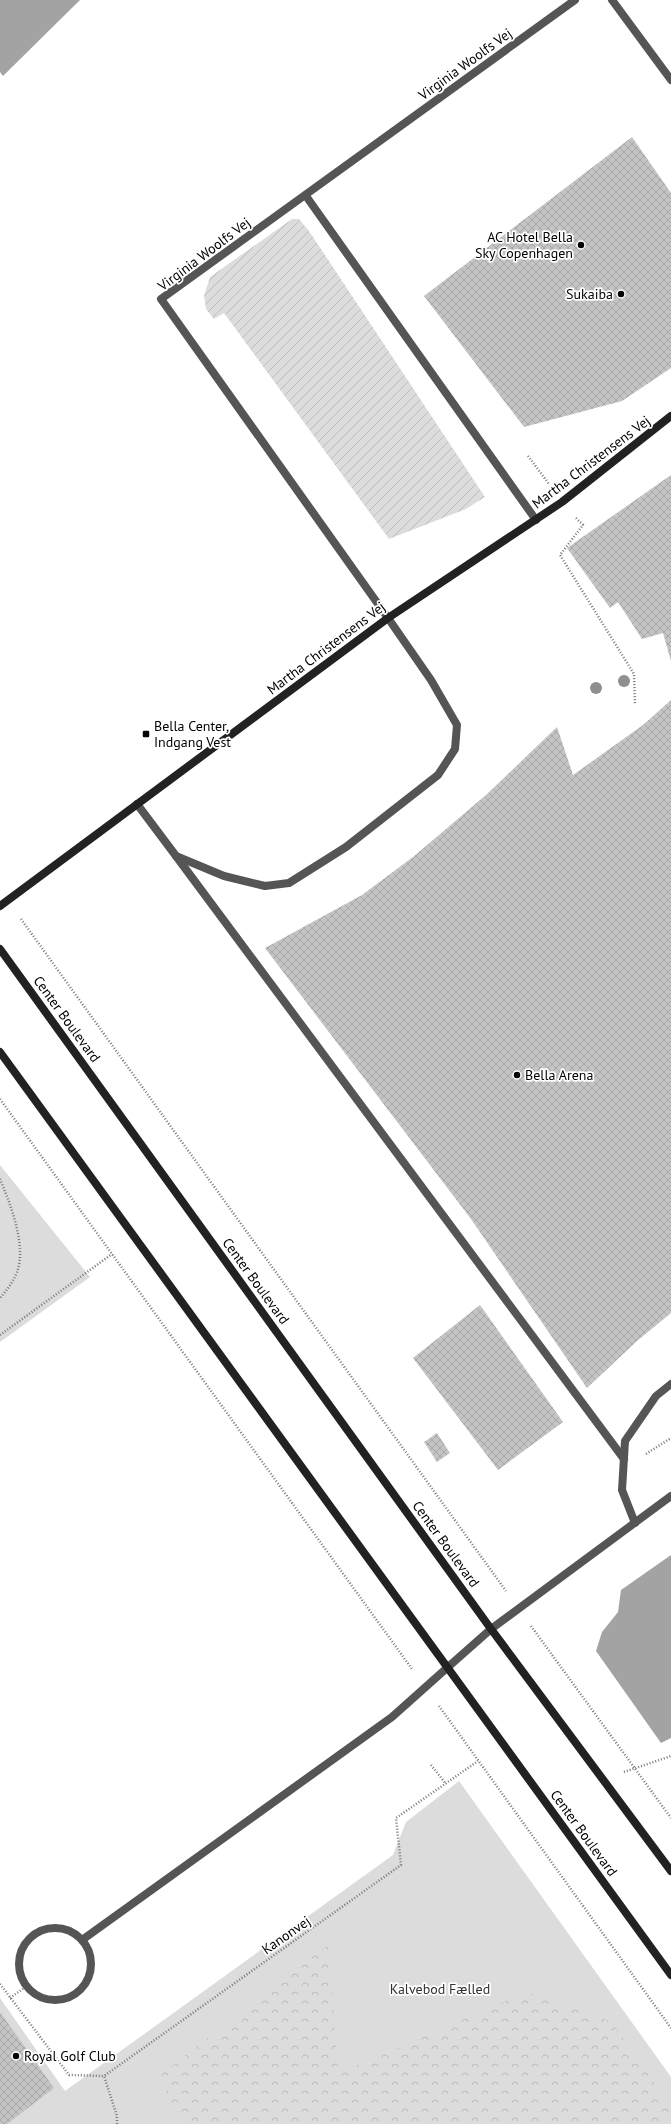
<svg xmlns="http://www.w3.org/2000/svg" width="671" height="2124" font-family="'PT Sans',sans-serif">
<style>
.grass{fill:#dcdcdc}
.forest{fill:url(#forest-crowns)}
.garden{fill:url(#garden-furrows)}
.water{fill:#a3a3a3}
.building{fill:url(#building-cross-hatch)}
.lines{fill:none;stroke-linecap:round;stroke-linejoin:round}
.path{stroke:#777;stroke-width:2.5;stroke-dasharray:1 2;stroke-linecap:butt}
.lane{stroke:#555;stroke-width:8}
.street{stroke:#555;stroke-width:8}
.secondary{stroke:#222;stroke-width:8}
.tree{fill:#8f8f8f}
.poi-dot{fill:#000;stroke:#fff;stroke-width:1.5}
.labels{text-anchor:middle;dominant-baseline:central;stroke-width:3.5;stroke-linejoin:round;paint-order:stroke}
.street-label{font-size:14px;fill:#000;stroke:#fff}
.poi-label{font-size:14px;fill:#000;stroke:#fff;text-anchor:start}
.park-label{font-size:14px;fill:#333;stroke:#fff}
</style>
<defs>
<pattern id="forest-crowns" width="20" height="18" patternUnits="userSpaceOnUse"><rect width="20" height="18" fill="#dcdcdc"/><path d="M2 6a3 3 0 1 1 6 0M12 15a3 3 0 1 1 6 0" fill="none" stroke="#bbb"/></pattern>
<pattern id="garden-furrows" width="10" height="10" patternUnits="userSpaceOnUse"><rect width="10" height="10" fill="#dcdcdc"/><path d="M-1 1l2-2M0 10L10 0M9 11l2-2" fill="none" stroke="#bbb"/></pattern>
<pattern id="building-cross-hatch" width="8" height="8" patternUnits="userSpaceOnUse"><rect width="8" height="8" fill="#c4c4c4"/><path d="M0 0l8 8M0 8l8-8" fill="none" stroke="#a7a7a7"/></pattern>
</defs>
<rect width="100%" height="100%" fill="#fff"/>
<g class="grass">
<path d="M 0,1165 L 90,1277 L 0,1342 Z"/>
<path d="M 459,1781 L 671,2077 L 671,2124 L 0,2124 L 0,1998 L 65,2091 L 393,1855 L 406,1822 Z"/>
</g>
<path class="forest" d="M 329,1944 L 338,2073 L 527,1992 L 612,2022 L 671,2107 L 671,2124 L 182,2124 L 159,2076 Z"/>
<path class="garden" d="M 292,219 L 299,219 L 309,231 L 485,497 L 466,509 L 389,539 L 224,313 L 214,319 L 206,309 L 204,296 L 210,277 Z"/>
<g class="water">
<path d="M 0,0 L 80,0 L 3,76 L 0,72 Z"/>
<path d="M 671,1555 L 671,1738 L 661,1743 L 596,1651 L 602,1632 L 618,1612 L 621,1590 Z"/>
</g>
<g class="building">
<path d="M 632,137 L 671,193 L 671,368 L 622,401 L 524,427 L 424,296 Z"/>
<path d="M 671,475 L 671,661 L 663,633 L 642,639 L 618,602 L 610,608 L 567,548 Z"/>
<path d="M 671,700 L 671,1313 L 637,1341 L 587,1388 L 471,1219 L 265,948 L 362,895 L 413,857 L 486,795 L 557,727 L 573,775 L 643,725 Z"/>
<path d="M 480,1305 L 563,1422 L 498,1470 L 413,1358 Z"/>
<path d="M 437,1433 L 450,1453 L 437,1462 L 424,1442 Z"/>
<path d="M 0,2012 L 54,2088 L 7,2124 L 0,2124 Z"/>
</g>
<g class="lines">
<g class="path">
<path d="M 528,456 L 549,484"/>
<path d="M 576,518 L 583,525 L 560,555 L 634,674 L 635,704"/>
<path d="M 21,919 L 506,1591"/>
<path d="M 0,1099 L 412,1669"/>
<path d="M 0,1179 C 10,1203 27,1246 17,1272 C 13,1282 7,1290 0,1298"/>
<path d="M 0,1335 L 112,1254"/>
<path d="M 646,1454 L 671,1438"/>
<path d="M 531,1626 L 671,1818"/>
<path d="M 439,1706 L 671,2028"/>
<path d="M 431,1765 L 446,1784"/>
<path d="M 624,1772 L 671,1756"/>
<path d="M 0,1984 L 69,2075 L 104,2076"/>
<path d="M 10,1998 L 27,1986"/>
<path d="M 117,2124 L 117,2116 L 104,2076 L 401,1865 L 396,1818 L 478,1761"/>
</g>
<g class="lane">
<path d="M 612,0 L 671,80"/>
<path d="M 306,196 L 536,520"/>
<path d="M 137,804 L 176,856 L 224,876 L 265,886 L 289,883 L 346,847 L 438,775 L 455,749 L 457,725 L 431,680 L 388,618"/>
<path d="M 176,856 L 624,1459"/>
<circle cx="55" cy="1964" r="36"/>
<path d="M 82,1940 L 392,1717 L 448,1667"/>
</g>
<g class="street">
<path d="M 388,618 L 161,299 L 575,0"/>
<path d="M 635,1523 L 622,1490 L 625,1441 L 656,1396 L 671,1384"/>
<path d="M 448,1667 L 491,1629 L 671,1496"/>
</g>
<g class="secondary">
<path d="M 0,906 L 388,618 L 562,502 L 671,416"/>
<path d="M 0,949 L 491,1629 L 671,1871"/>
<path d="M 0,1052 L 671,1975"/>
</g>
</g>
<g class="tree">
<circle cx="624" cy="681" r="6"/>
<circle cx="596" cy="688" r="6"/>
</g>
<g class="poi-dot">
<circle cx="581" cy="245" r="4"/>
<circle cx="621" cy="294" r="4"/>
<rect x="142" y="730" width="8" height="8" rx="2"/>
<circle cx="517" cy="1075" r="4"/>
<circle cx="16" cy="2056" r="4"/>
</g>
<g class="labels">
<g class="street-label">
<text transform="translate(465 64) rotate(-36)">Virginia Woolfs Vej</text>
<text transform="translate(204 254) rotate(-37)">Virginia Woolfs Vej</text>
<text transform="translate(591 462) rotate(-37)">Martha Christensens Vej</text>
<text transform="translate(326 648) rotate(-37)">Martha Christensens Vej</text>
<text transform="translate(67 1019) rotate(54)">Center Boulevard</text>
<text transform="translate(256 1281) rotate(54)">Center Boulevard</text>
<text transform="translate(446 1544) rotate(54)">Center Boulevard</text>
<text transform="translate(584 1833) rotate(54)">Center Boulevard</text>
<text transform="translate(286 1935) rotate(-35)">Kanonvej</text>
</g>
<g class="poi-label">
<text x="573" y="237" text-anchor="end">AC Hotel Bella<tspan x="573" dy="16">Sky Copenhagen</tspan></text>
<text x="613" y="294" text-anchor="end">Sukaiba</text>
<text x="154" y="726">Bella Center,<tspan x="154" dy="16">Indgang Vest</tspan></text>
<text x="525" y="1075">Bella Arena</text>
<text x="24" y="2056">Royal Golf Club</text>
</g>
<g class="park-label">
<text x="440" y="1989">Kalvebod Fælled</text>
</g>
</g>
</svg>
